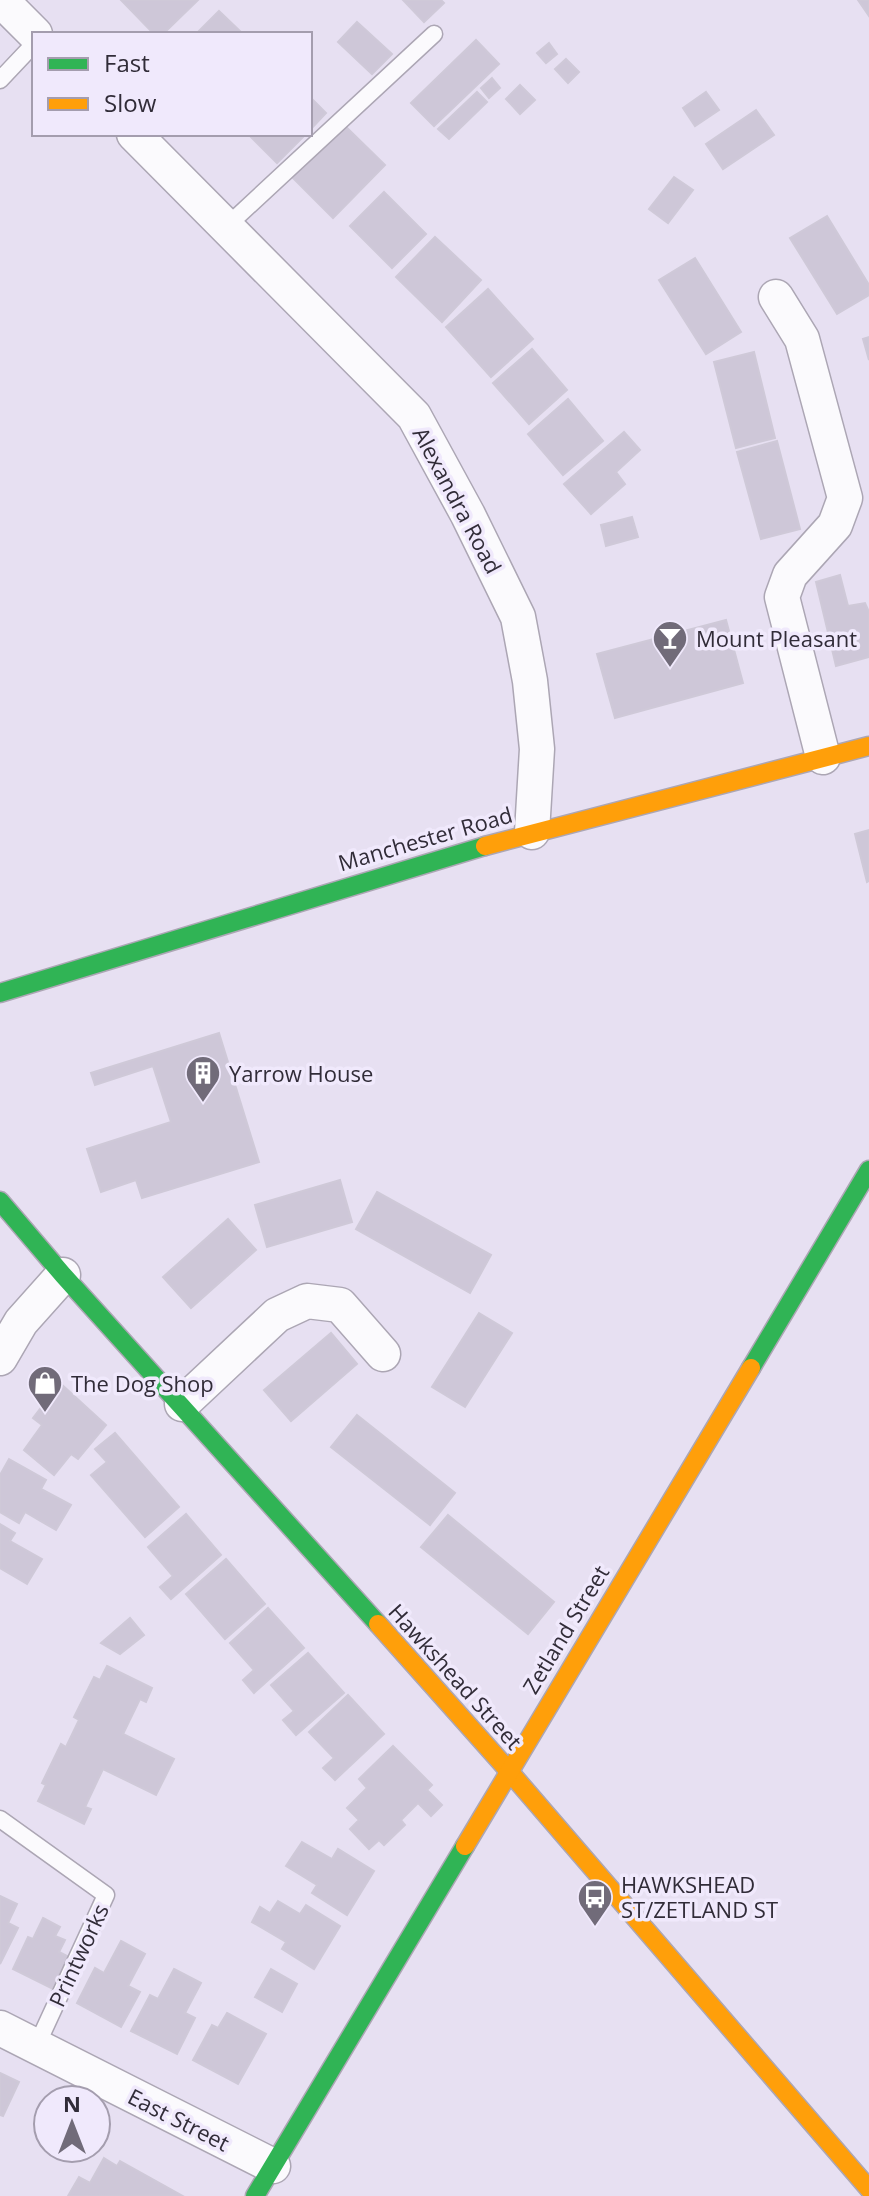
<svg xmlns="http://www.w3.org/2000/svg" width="869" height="2196" font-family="'Open Sans',sans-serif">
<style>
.building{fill:#cec7d8;stroke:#cfc9d8;stroke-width:2}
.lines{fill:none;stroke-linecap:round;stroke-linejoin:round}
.lane-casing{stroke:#aca6b4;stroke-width:19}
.street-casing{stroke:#aca6b4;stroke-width:37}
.fast-casing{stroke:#aca6b4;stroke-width:21}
.slow-casing{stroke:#aca6b4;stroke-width:21}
.lane{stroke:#fbfafd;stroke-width:16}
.street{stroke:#fbfafd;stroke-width:34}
.fast{stroke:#30b455;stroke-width:18}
.slow{stroke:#ff9f0a;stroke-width:18}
.labels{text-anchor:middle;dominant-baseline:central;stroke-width:7;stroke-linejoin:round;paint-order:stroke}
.street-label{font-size:22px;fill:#312c38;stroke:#f0e9fc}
.poi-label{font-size:22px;fill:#312c38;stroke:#f0e9fc;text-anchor:start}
</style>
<rect width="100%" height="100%" fill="#e7e0f2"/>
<g class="building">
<path d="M 121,0 L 198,0 L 163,34 L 154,34 Z"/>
<path d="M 403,0 L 441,0 L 444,3 L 424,22 Z"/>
<path d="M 858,0 L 869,0 L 869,16 Z"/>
<path d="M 219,11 L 243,34 L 196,34 Z"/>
<path d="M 357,22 L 392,54 L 372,74 L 338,42 Z"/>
<path d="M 476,40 L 499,64 L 434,126 L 411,103 Z"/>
<path d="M 549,43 L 557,54 L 546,63 L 537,53 Z"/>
<path d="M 566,59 L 579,72 L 568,83 L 555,69 Z"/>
<path d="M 492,78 L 500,88 L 489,98 L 481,88 Z"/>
<path d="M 520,85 L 535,100 L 520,114 L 506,99 Z"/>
<path d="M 477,92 L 487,102 L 449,139 L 438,129 Z"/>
<path d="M 706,92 L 719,110 L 695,126 L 683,108 Z"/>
<path d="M 310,97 L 326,113 L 310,130 Z"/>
<path d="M 756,110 L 774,135 L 723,169 L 706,144 Z"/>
<path d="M 342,123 L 385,165 L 333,218 L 290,175 Z"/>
<path d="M 248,134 L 306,134 L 277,163 Z"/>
<path d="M 674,177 L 693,190 L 668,223 L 649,209 Z"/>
<path d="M 384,192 L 426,234 L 392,268 L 350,226 Z"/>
<path d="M 827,216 L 869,285 L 869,295 L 837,314 L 790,238 Z"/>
<path d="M 435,237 L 481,280 L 442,322 L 396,277 Z"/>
<path d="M 695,258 L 741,332 L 706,354 L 659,280 Z"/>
<path d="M 488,289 L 533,339 L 491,377 L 446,327 Z"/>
<path d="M 869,337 L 869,360 L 863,339 Z"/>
<path d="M 532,349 L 567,390 L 529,424 L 493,383 Z"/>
<path d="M 754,352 L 775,438 L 736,448 L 714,362 Z"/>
<path d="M 568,399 L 603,441 L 563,475 L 528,434 Z"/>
<path d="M 624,432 L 640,450 L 616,472 L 625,484 L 591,514 L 564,484 Z"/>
<path d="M 777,441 L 800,529 L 761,539 L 737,452 Z"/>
<path d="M 632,517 L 638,537 L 606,546 L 601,525 Z"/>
<path d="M 840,575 L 848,606 L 865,603 L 869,612 L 869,657 L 836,666 L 816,582 Z"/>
<path d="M 726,620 L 743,683 L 615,718 L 597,654 Z"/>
<path d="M 869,830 L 869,881 L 867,882 L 855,834 Z"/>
<path d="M 219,1033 L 259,1162 L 142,1198 L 136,1180 L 101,1192 L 87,1149 L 171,1122 L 153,1066 L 95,1085 L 91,1073 Z"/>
<path d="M 340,1180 L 352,1222 L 267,1247 L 255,1205 Z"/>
<path d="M 377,1192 L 491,1255 L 470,1293 L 356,1229 Z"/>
<path d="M 228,1219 L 256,1250 L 191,1308 L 163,1277 Z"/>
<path d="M 479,1313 L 512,1333 L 465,1407 L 432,1387 Z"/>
<path d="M 331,1333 L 357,1364 L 291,1421 L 264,1390 Z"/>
<path d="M 60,1383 L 106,1425 L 78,1459 L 71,1454 L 54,1475 L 24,1450 L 42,1425 L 33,1418 Z"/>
<path d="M 357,1415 L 455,1493 L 430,1525 L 331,1447 Z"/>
<path d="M 115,1433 L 179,1507 L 145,1537 L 91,1475 L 107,1462 L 95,1449 Z"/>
<path d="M 9,1459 L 46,1480 L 41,1489 L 71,1505 L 56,1530 L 25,1512 L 19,1523 L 0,1512 L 0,1475 Z"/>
<path d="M 186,1514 L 221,1555 L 171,1599 L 160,1587 L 173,1576 L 148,1547 Z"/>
<path d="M 448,1515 L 554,1602 L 528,1634 L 421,1547 Z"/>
<path d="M 0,1524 L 15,1533 L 10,1541 L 42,1559 L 27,1584 L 0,1568 Z"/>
<path d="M 226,1559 L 265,1604 L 225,1639 L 186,1594 Z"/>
<path d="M 268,1608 L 304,1648 L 254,1693 L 243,1680 L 254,1670 L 230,1643 Z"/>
<path d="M 130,1618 L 144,1635 L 120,1654 L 101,1643 Z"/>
<path d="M 308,1653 L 344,1693 L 296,1735 L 283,1720 L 294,1711 L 271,1685 Z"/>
<path d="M 107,1666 L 152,1688 L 146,1702 L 140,1699 L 123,1734 L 174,1759 L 156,1795 L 103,1769 L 85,1807 L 91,1809 L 84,1824 L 38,1801 L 46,1785 L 42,1783 L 61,1744 L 66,1747 L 79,1720 L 74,1717 L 94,1677 L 100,1680 Z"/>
<path d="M 348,1695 L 384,1734 L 335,1780 L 323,1768 L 334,1758 L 309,1732 Z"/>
<path d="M 393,1746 L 432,1785 L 427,1790 L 442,1805 L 431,1816 L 418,1803 L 401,1820 L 405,1825 L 384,1845 L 379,1840 L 369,1849 L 350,1829 L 359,1820 L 347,1808 L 367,1788 L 359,1779 Z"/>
<path d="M 302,1842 L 332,1859 L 338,1849 L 374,1871 L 347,1915 L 312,1893 L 317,1885 L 286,1866 Z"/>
<path d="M 0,1896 L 17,1904 L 8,1923 L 18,1928 L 0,1964 Z"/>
<path d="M 278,1901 L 300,1914 L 306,1905 L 340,1926 L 314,1969 L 282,1949 L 286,1942 L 252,1922 L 260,1907 L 270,1913 Z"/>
<path d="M 43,1918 L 60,1927 L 55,1936 L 65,1940 L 59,1952 L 71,1958 L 55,1990 L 13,1969 L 28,1937 L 33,1939 Z"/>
<path d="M 121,1941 L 145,1954 L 128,1986 L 140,1992 L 121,2027 L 77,2003 L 95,1968 L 104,1973 Z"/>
<path d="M 174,1969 L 201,1983 L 185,2013 L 195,2018 L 177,2054 L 131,2031 L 150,1995 L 158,1999 Z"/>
<path d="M 271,1969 L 297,1984 L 282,2012 L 255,1997 Z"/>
<path d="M 227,2013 L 266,2034 L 238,2084 L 193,2060 L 212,2025 L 218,2028 Z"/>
<path d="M 0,2073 L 19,2082 L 3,2116 L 0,2115 Z"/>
<path d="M 104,2158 L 117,2166 L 120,2161 L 181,2195 L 68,2196 L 79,2177 L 90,2183 Z"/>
</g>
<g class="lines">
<g class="lane-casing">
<g id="lane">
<path d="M 0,80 L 34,44"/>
<path d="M 226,227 L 434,34"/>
<path d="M 0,1819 L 106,1895 L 36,2047"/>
</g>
</g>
<g class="street-casing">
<g id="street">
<path d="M 1,0 L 35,34"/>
<path d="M 134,134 L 414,416 L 468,515 L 518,617 L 530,681 L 537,749 L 532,832"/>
<path d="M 776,297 L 802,339 L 845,498 L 835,525 L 790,575 L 782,597 L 823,757"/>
<path d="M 0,1358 L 21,1322 L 63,1275"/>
<path d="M 182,1404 L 277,1315 L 307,1301 L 340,1305 L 383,1354"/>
<path d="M 0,2028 L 273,2166"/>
</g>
</g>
<g class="fast-casing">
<g id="fast">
<path d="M 0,993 L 485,846"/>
<path d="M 0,1201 L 63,1275 L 378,1624"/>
<path d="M 751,1368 L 869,1170"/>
<path d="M 255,2196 L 465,1846"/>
</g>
</g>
<g class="slow-casing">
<g id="slow">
<path d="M 485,846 L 869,746"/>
<path d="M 378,1624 L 508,1770 L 869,2189"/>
<path d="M 465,1846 L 751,1368"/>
</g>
</g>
<use href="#lane" class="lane"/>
<use href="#street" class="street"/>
<use href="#fast" class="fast"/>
<use href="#slow" class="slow"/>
</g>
<defs>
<g id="bar-pin" transform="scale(1.8)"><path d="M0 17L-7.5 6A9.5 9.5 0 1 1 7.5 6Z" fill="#716b79" stroke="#f0e9fc"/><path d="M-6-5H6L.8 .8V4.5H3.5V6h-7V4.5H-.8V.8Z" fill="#fff"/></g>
<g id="building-pin" transform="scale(1.8)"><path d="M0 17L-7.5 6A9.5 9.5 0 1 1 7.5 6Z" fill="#716b79" stroke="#f0e9fc"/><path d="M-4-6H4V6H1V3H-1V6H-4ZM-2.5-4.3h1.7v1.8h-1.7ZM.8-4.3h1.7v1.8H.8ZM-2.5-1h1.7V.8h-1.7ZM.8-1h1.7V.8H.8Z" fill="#fff"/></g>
<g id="shop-pin" transform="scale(1.8)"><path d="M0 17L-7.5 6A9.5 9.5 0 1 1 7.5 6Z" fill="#716b79" stroke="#f0e9fc"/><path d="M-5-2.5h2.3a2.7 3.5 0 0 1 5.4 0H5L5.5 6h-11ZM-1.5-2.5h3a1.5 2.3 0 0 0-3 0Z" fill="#fff"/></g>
<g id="bus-pin" transform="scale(1.8)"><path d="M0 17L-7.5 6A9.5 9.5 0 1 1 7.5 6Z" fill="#716b79" stroke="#f0e9fc"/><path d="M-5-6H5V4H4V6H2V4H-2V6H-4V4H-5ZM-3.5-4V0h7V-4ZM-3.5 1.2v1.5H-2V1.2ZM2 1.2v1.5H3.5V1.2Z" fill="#fff"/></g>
</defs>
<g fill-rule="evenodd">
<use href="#bar-pin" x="670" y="638"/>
<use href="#building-pin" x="203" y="1073"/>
<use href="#shop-pin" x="45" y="1383"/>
<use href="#bus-pin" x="595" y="1897"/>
</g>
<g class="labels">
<g class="street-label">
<text transform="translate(458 500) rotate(62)">Alexandra Road</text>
<text transform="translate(425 838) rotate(-16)">Manchester Road</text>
<text transform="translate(565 1629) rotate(-59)">Zetland Street</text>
<text transform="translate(456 1676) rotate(48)">Hawkshead Street</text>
<text transform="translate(78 1955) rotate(-65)">Printworks</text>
<text transform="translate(179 2119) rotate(27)">East Street</text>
</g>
<g class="poi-label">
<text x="696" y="638">Mount Pleasant</text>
<text x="229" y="1073">Yarrow House</text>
<text x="71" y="1383">The Dog Shop</text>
<text x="621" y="1884">HAWKSHEAD<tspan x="621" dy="25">ST/ZETLAND ST</tspan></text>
</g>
</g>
<rect x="32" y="32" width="280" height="104" fill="#f0e9fc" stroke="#a49dae" stroke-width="2"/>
<rect x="48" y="58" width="40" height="12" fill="#30b455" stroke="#a49dae" stroke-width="2"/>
<text x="104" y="72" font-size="24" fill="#312c38">Fast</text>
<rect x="48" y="98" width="40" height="12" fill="#ff9f0a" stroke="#a49dae" stroke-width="2"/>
<text x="104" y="112" font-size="24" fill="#312c38">Slow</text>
<g transform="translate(72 2124)"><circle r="38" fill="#f0e9fc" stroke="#a49dae" stroke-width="2"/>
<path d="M0-6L14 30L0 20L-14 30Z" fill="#716b79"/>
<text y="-12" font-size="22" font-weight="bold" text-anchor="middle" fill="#312c38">N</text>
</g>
</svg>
